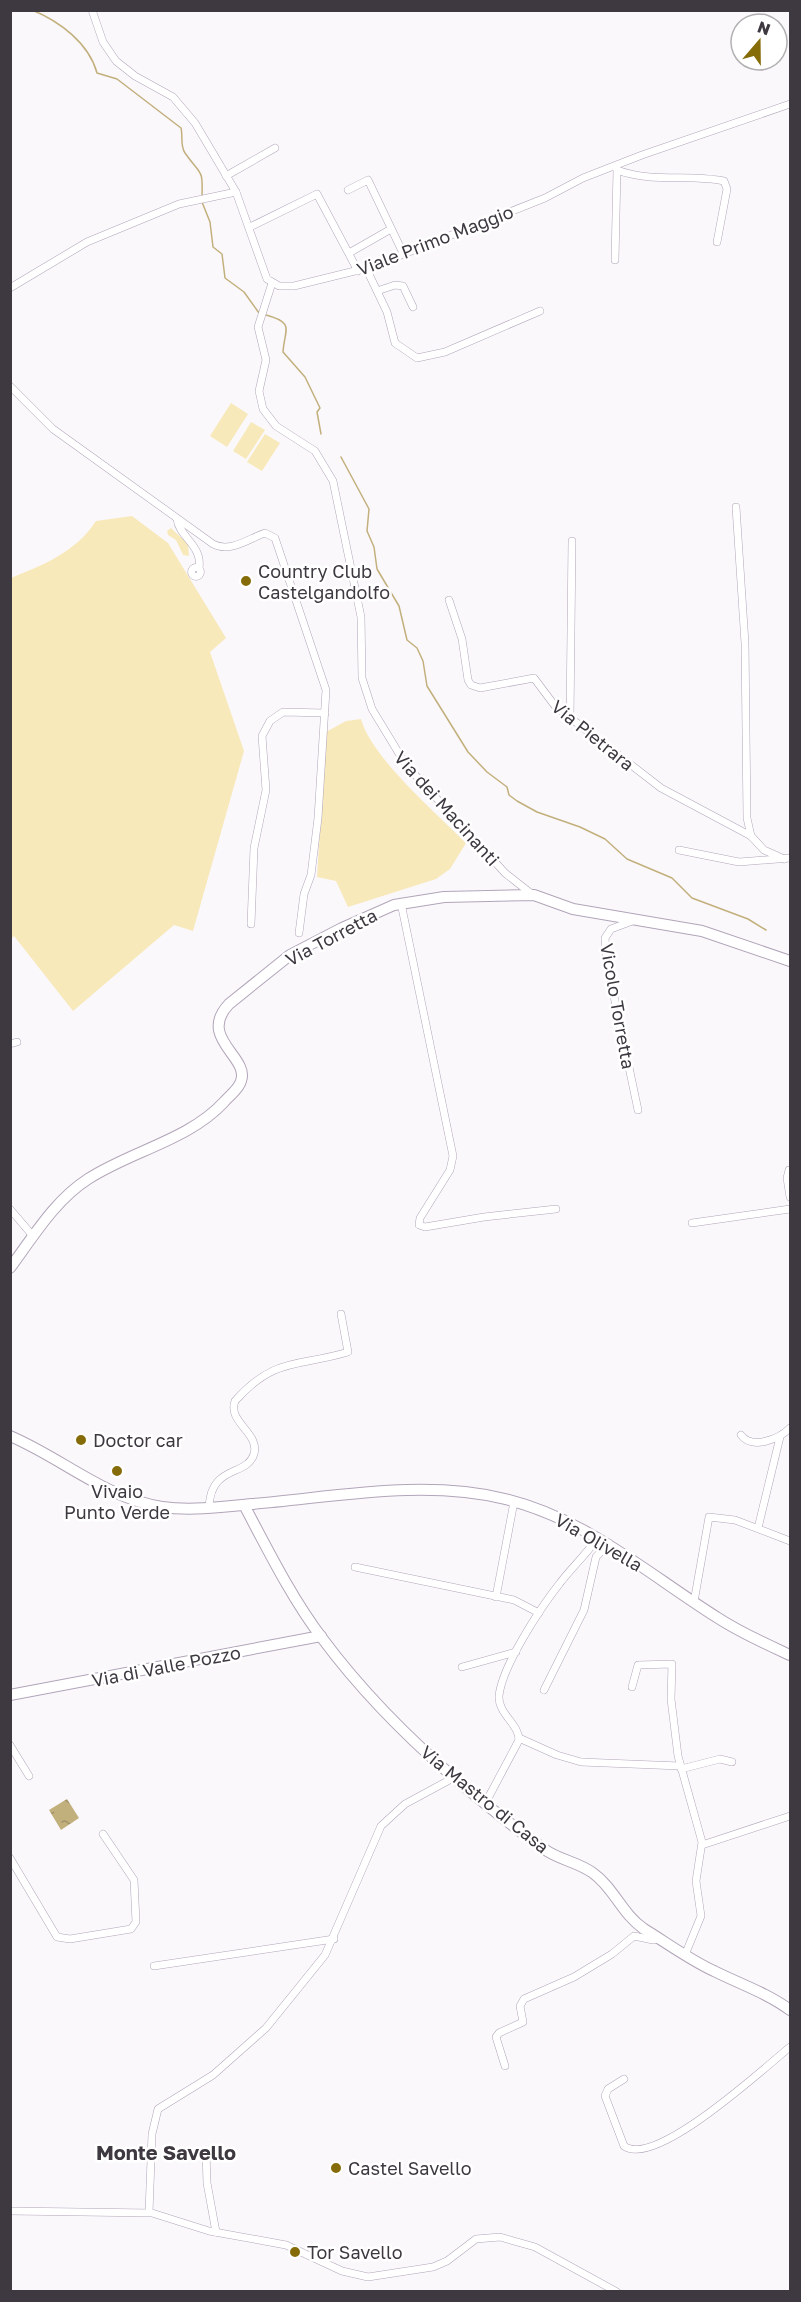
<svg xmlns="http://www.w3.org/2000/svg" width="801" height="2302" font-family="'Golos Text',sans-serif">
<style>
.grass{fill:#f8e9ba}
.water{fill:url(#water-ripples)}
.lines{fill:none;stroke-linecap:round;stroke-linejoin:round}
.stream{stroke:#c2b07c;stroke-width:1.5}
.street-casing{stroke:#b1a5b9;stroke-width:8}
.secondary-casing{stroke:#b1a5b9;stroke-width:12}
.street{stroke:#fff;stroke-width:7}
.secondary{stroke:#fff;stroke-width:10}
.poi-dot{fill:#866c09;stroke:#fff;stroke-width:2}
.labels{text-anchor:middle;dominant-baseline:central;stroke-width:5;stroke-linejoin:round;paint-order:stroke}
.street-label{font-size:18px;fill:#3e3941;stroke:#fff}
.poi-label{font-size:18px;fill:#3e3941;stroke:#fff;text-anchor:start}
.neighbourhood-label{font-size:20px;font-weight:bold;fill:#3e3941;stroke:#fff}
</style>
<defs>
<pattern id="water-ripples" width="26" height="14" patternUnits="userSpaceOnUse" patternTransform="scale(1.5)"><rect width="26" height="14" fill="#c2b07c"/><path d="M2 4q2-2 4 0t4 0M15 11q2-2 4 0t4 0" fill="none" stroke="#9f9067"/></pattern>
</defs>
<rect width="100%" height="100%" fill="#fbf8fc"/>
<g class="grass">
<path d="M 231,403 L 248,414 L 227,447 L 210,436 Z"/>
<path d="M 251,422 L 265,430 L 246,459 L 233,451 Z"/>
<path d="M 265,434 L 280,443 L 262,471 L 247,462 Z"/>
<path d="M 132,516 L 168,543 L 226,638 L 210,652 L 244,751 L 193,931 L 174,925 L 73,1011 L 14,936 L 11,939 L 11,578 C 43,565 76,552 96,521 Z"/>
<path d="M 171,528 L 188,544 L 189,556 L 183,555 L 176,540 L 168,535 L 167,531 Z"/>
<path d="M 361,719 C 371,757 437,814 466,843 L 450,869 L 436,879 L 348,907 L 336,881 L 317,877 L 326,732 L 346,721 Z"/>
</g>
<path class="water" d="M 67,1799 L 79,1818 L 61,1830 L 49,1810 Z"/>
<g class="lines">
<g class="stream">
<path d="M 32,10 C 59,21 89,43 97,73 L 117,79 L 181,128 C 183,136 180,146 185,153 C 201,176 203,167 202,197"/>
<path d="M 202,202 L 210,222 L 213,247 L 222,254 L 225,278 L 244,292 L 259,313"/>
<path d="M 266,315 C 296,323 284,330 283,352 L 305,377 L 320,408 L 317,412 L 321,434"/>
<path d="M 341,457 L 369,509 L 367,531 L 374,547 L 377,569 L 399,606 L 407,640 L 417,648 L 423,661 L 427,686 L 468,752 L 487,772 L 507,787 L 509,795 L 517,801 L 537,812 L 580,827 L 605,839 L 627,859 L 672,878 L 692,898 L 748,919 L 766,930"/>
</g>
<g class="street-casing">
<g id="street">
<path d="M 92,10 L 103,42 L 116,61 L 135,76 L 173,97 L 195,123 L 236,192 L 267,279 L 279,286 L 294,286 L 371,267 L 545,198 L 583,178 L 642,155 L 790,104"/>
<path d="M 616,166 L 617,170 C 651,183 690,174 724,181 L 727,189 L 717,242"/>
<path d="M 226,176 L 275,148"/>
<path d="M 348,190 L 368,180 L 403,253"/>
<path d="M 250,227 L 317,194 L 358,271"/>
<path d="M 349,253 L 391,229"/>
<path d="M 615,260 L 617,170"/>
<path d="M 366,268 L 387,312 L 395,343 L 417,358 L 445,352 L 540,311"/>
<path d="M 272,283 L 258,327 L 266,360 L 259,391 L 263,409 L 276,426 L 315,451 L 333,481 L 361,617 L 362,678 L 372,709 L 406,765 L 505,873 L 533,895"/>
<path d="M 10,288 L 87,242 L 179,204 L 236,192"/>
<path d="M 377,291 L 395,285 L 403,286 L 413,307"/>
<path d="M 10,386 L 53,429 L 213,544 C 230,553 248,539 265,533 L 275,538 L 326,690 L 318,818 L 311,875 L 304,894 L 299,933"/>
<path d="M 736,507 L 745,643 L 747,818 L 751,836"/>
<path d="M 177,519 C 179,537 203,546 199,568"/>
<circle cx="196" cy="572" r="4.5"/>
<path d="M 449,600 L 462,639 L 468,680 L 471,685 L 480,688 L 534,678 L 555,706 L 661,788 L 751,836 L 764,850 L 784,859"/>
<path d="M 570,719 L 572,541"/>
<path d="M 679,850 L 739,862 L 790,858"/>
<path d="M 401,903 L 453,1156 L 450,1170 L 420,1218 L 419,1225 L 425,1227 L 484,1217 L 556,1209"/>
<path d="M 635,920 L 611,929 L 605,938 L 607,963 L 638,1110"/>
<path d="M 251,924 L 254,848 L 266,790 L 262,736 L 270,721 L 283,712 L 325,713"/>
<path d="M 10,1044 L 17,1042"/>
<path d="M 789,1170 L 787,1178 L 790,1197"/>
<path d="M 10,1209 L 33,1236"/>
<path d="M 692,1223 L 790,1209"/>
<path d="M 741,1435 C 752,1450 779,1439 790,1428"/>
<path d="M 209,1507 C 211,1464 247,1477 254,1454 C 260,1433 227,1422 235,1401 C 275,1356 299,1367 348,1352 L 341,1314"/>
<path d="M 758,1528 L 780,1437"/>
<path d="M 355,1567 L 514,1600 L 539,1613"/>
<path d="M 496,1597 L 514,1502"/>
<path d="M 694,1602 L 709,1517 L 735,1520 L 790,1541"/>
<path d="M 462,1667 L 516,1652"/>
<path d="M 632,1687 L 638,1665 L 672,1664 L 671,1699 L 678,1756 L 702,1842 L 696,1881 L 701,1916 L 685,1955"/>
<path d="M 544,1690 L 584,1610 L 596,1557 L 609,1543"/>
<path d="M 519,1738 L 557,1755 L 581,1762 L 680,1766"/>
<path d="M 10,1745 L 29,1776"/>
<path d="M 681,1769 L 720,1759 L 732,1762"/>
<path d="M 486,1802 L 519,1740 C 519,1724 498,1714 499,1696 C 502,1666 541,1607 560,1583 C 572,1567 587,1554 598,1537"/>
<path d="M 702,1845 L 790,1816"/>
<path d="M 10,1858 L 57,1937 L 70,1939 L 131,1929 L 136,1922 L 134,1880 L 103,1834"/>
<path d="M 154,1966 L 334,1939"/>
<path d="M 505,2066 L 496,2037 L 499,2033 L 523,2022 L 520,2006 L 524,1999 L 574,1977 L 612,1954 L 634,1936 L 653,1940 L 660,1939"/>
<path d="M 624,2079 L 608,2089 L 605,2096 L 624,2146 C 655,2169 764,2068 790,2047"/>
<path d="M 206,2152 L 207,2183 L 216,2232"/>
<path d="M 10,2211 L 152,2213 L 209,2231 L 286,2245 L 342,2271 L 368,2277 L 433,2267 L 447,2261 L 476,2239 L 500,2237 L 535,2247 L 617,2292"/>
<path d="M 149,2212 L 152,2134 L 158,2109 L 213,2075 L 266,2028 L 325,1955 L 381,1826 L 405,1804 L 455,1777"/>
</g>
</g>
<g class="secondary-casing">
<g id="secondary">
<path d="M 10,1268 C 33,1237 55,1200 88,1179 C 131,1151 189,1140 224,1102 C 229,1096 239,1089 241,1081 C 250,1057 197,1038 229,1004 L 290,955 L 342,928 L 394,905 L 444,897 L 534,895 L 573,909 L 702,931 L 790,961"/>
<path d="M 10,1436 C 62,1458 105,1498 162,1507 C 191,1511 223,1507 252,1504 C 335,1497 423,1479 505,1499 C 587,1519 648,1574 718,1618 C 741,1633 766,1644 790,1655"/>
<path d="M 244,1505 C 268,1550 291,1597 322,1638 C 382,1719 462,1789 544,1849 C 559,1860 578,1862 593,1873 C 614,1888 622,1914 644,1929 C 667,1943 690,1960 714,1971 C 740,1984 767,1993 790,2010"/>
<path d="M 10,1695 L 321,1636"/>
</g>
</g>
<use href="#street" class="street"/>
<use href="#secondary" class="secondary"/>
</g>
<g class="poi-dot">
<circle cx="246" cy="581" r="6"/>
<circle cx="81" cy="1440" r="6"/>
<circle cx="117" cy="1471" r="6"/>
<circle cx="336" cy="2168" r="6"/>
<circle cx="295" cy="2252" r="6"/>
</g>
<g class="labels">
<g class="street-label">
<text transform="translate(435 240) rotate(-21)">Viale Primo Maggio</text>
<text transform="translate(593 735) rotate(39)">Via Pietrara</text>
<text transform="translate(447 808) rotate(48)">Via dei Macinanti</text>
<text transform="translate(331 937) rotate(-28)">Via Torretta</text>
<text transform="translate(618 1006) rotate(80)">Vicolo Torretta</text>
<text transform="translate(599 1542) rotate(30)">Via Olivella</text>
<text transform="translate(166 1666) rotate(-11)">Via di Valle Pozzo</text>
<text transform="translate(485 1799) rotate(39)">Via Mastro di Casa</text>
</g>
<g class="poi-label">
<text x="258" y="571">Country Club<tspan x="258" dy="21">Castelgandolfo</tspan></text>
<text x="93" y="1440">Doctor car</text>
<text x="117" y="1491" text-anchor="middle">Vivaio<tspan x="117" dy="21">Punto Verde</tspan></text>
<text x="348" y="2168">Castel Savello</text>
<text x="307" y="2252">Tor Savello</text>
</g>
<g class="neighbourhood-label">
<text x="166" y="2152">Monte Savello</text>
</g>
</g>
<rect width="801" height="2302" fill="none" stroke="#3e3941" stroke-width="24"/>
<g transform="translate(759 42) rotate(20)"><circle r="28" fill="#ffffff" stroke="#b2b0b3" stroke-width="1.5"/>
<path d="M0-4.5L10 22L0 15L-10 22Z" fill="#866c09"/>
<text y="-9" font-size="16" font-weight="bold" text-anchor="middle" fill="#3e3941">N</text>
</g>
</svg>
